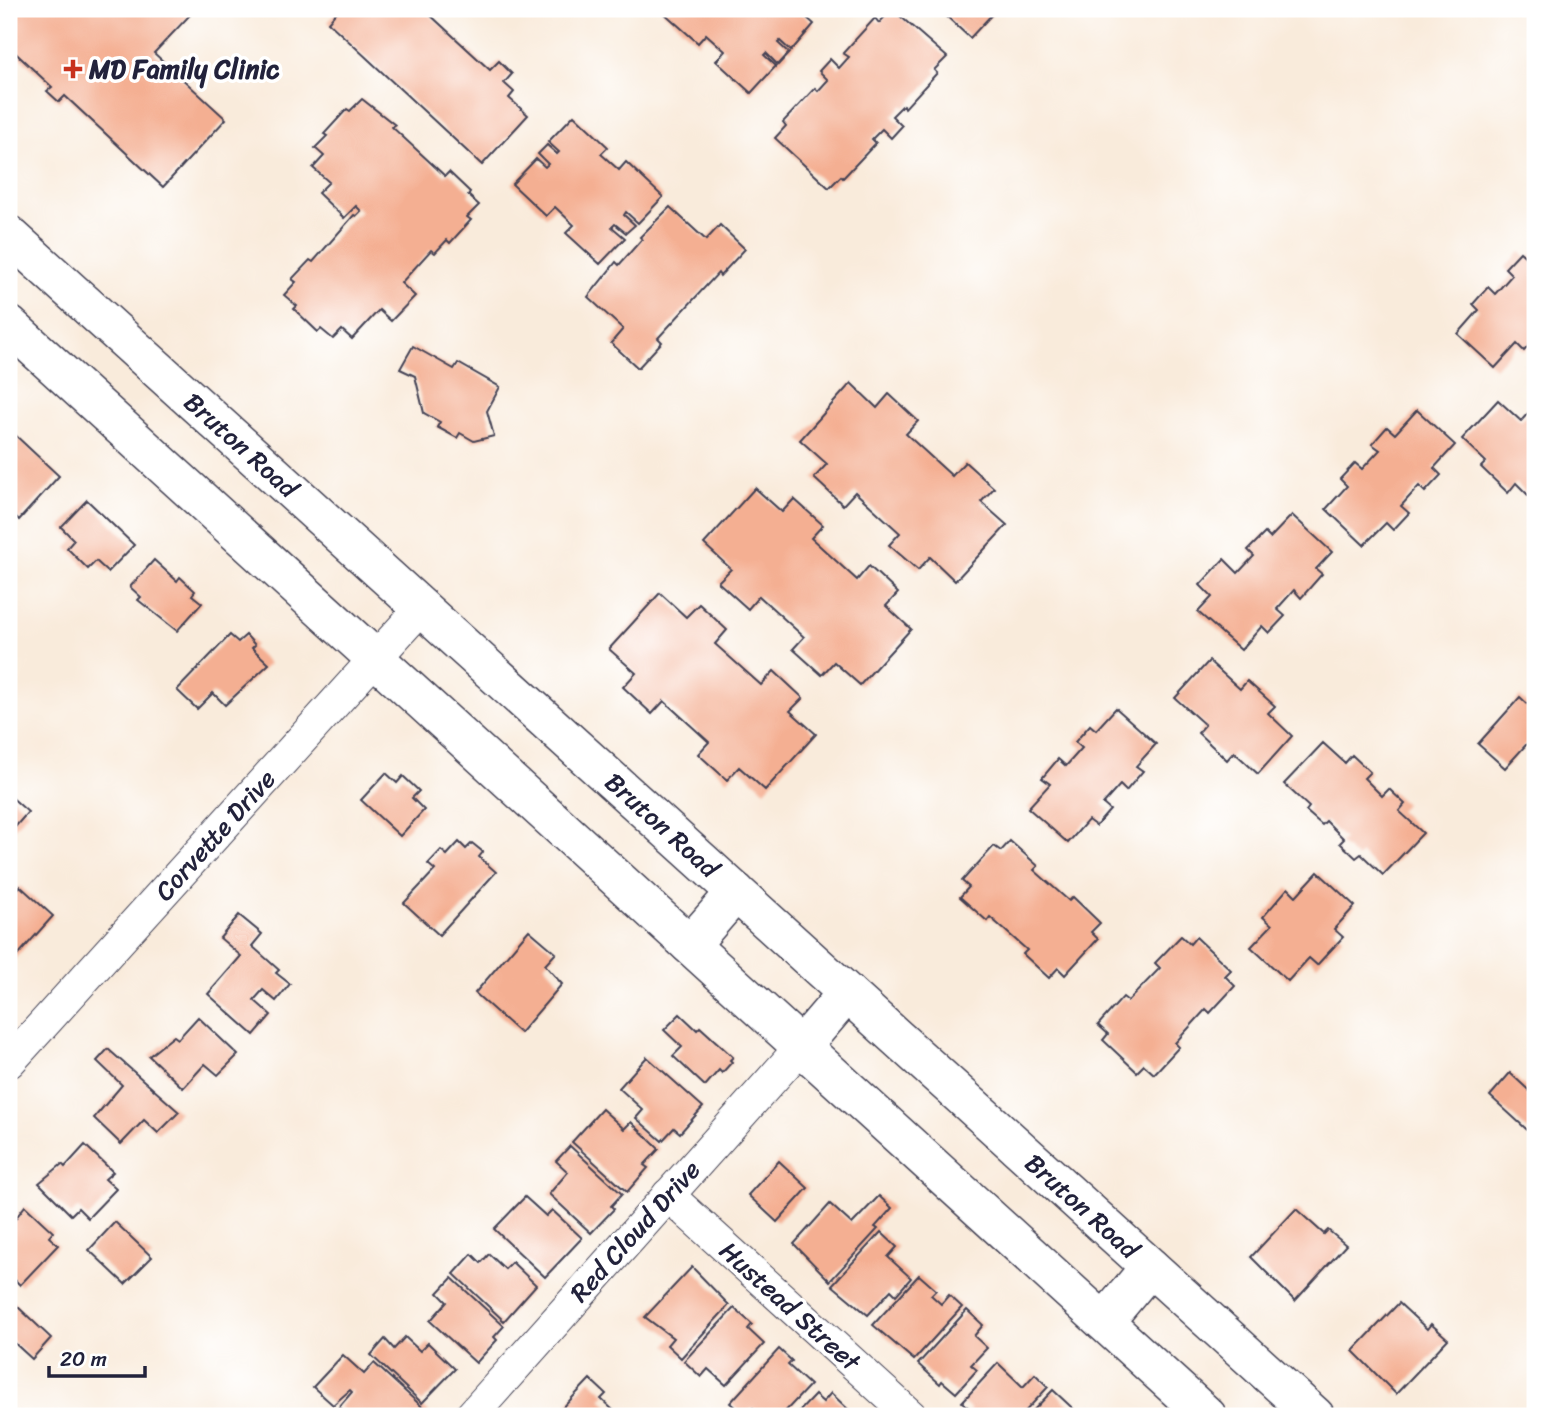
<svg xmlns="http://www.w3.org/2000/svg" width="1544" height="1425" font-family="Sriracha,sans-serif">
<style>
.building{fill:#f4af92}
.lines{fill:none;stroke-linecap:round;stroke-linejoin:round}
.street-casing{stroke:#424053;stroke-width:34}
.secondary-casing{stroke:#424053;stroke-width:41}
.street{stroke:#fff;stroke-width:32}
.secondary{stroke:#fff;stroke-width:38}
.poi-dot{fill:#c8321e;stroke:#fff;stroke-width:2.5}
.labels{text-anchor:middle;dominant-baseline:central;stroke-width:7;stroke-linejoin:round;paint-order:stroke}
.poi-label{font-size:26px;font-weight:bold;fill:#22223b;stroke:#fff;text-anchor:start}
.street-label{font-size:26px;fill:#22223b;stroke:#fff}
</style>
<rect width="100%" height="100%" fill="#fff"/>
<filter id="ink" filterUnits="userSpaceOnUse"><feTurbulence type="fractalNoise" baseFrequency=".0143" numOctaves="2"/><feDisplacementMap in="SourceGraphic" scale="14" xChannelSelector="R" yChannelSelector="G"/><feConvolveMatrix kernelMatrix="1 2 1 2 8 2 1 2 1" color-interpolation-filters="sRGB"/></filter>
<filter id="wash" filterUnits="userSpaceOnUse"><feTurbulence type="fractalNoise" baseFrequency=".00686" numOctaves="4" result="noise"/><feDisplacementMap in="SourceGraphic" scale="28" xChannelSelector="R" yChannelSelector="G"/><feGaussianBlur stdDeviation="1.57" result="paint"/><feColorMatrix in="noise" values="0 0 0 0 0 0 0 0 0 0 0 0 0 0 0 0 0 1.4 0 .05"/><feComposite in="paint" operator="in"/></filter>
<g filter="url(#wash)">
<rect width="100%" height="100%" fill="#f9ebdb"/>
<g id="blocks">
<g class="building">
<path d="M 9,9 L 182,9 L 190,15 L 154,53 L 226,119 L 163,187 L 65,96 L 59,102 L 47,91 L 52,87 L 9,47 Z"/>
<path d="M 339,9 L 429,9 L 427,12 L 490,70 L 499,61 L 512,74 L 504,83 L 514,92 L 509,98 L 528,115 L 482,165 L 328,22 Z"/>
<path d="M 666,9 L 797,9 L 814,24 L 791,51 L 780,41 L 778,43 L 789,53 L 778,65 L 766,53 L 764,55 L 776,66 L 751,93 L 716,61 L 725,51 L 706,34 L 698,43 L 663,12 Z"/>
<path d="M 892,9 L 947,57 L 934,70 L 937,73 L 905,108 L 903,105 L 892,116 L 902,126 L 891,138 L 882,129 L 872,139 L 876,143 L 843,178 L 841,176 L 829,188 L 775,138 L 786,126 L 783,122 L 815,88 L 818,91 L 828,80 L 819,71 L 830,59 L 839,68 L 849,57 L 843,53 L 875,18 L 879,23 Z"/>
<path d="M 947,9 L 997,9 L 970,38 L 943,13 Z"/>
<path d="M 362,99 L 395,125 L 392,127 L 445,176 L 449,172 L 470,192 L 468,195 L 479,205 L 467,217 L 471,220 L 450,243 L 447,240 L 435,253 L 431,250 L 401,283 L 415,296 L 391,321 L 379,310 L 352,339 L 342,330 L 333,339 L 321,329 L 318,332 L 294,309 L 297,306 L 284,295 L 296,282 L 292,279 L 310,260 L 313,262 L 354,215 L 356,216 L 361,211 L 356,206 L 344,218 L 318,193 L 329,182 L 313,168 L 324,156 L 315,148 L 327,136 L 324,134 L 347,109 L 350,111 Z"/>
<path d="M 574,115 L 608,147 L 601,154 L 619,170 L 626,162 L 663,197 L 638,223 L 626,212 L 624,215 L 635,225 L 626,233 L 615,224 L 612,227 L 625,238 L 600,264 L 566,233 L 574,225 L 555,207 L 546,216 L 512,184 L 536,159 L 545,167 L 548,164 L 538,154 L 547,145 L 557,154 L 559,152 L 548,142 Z"/>
<path d="M 670,207 L 706,240 L 720,225 L 745,249 L 720,276 L 718,273 L 658,338 L 662,342 L 638,368 L 611,343 L 623,329 L 588,297 L 616,262 L 619,265 L 642,239 L 640,237 Z"/>
<path d="M 1535,251 L 1535,339 L 1524,351 L 1517,344 L 1495,368 L 1458,334 L 1479,310 L 1473,304 L 1488,287 L 1495,294 L 1512,275 L 1505,268 L 1520,252 L 1528,259 Z"/>
<path d="M 413,346 L 454,369 L 458,363 L 500,387 L 487,411 L 494,436 L 474,441 L 460,433 L 457,438 L 437,427 L 440,422 L 424,413 L 415,376 L 400,369 Z"/>
<path d="M 851,383 L 877,408 L 889,394 L 918,421 L 906,434 L 952,476 L 965,462 L 994,488 L 981,502 L 1007,525 L 955,581 L 930,557 L 918,570 L 889,545 L 900,533 L 855,492 L 843,505 L 814,478 L 827,464 L 800,440 Z"/>
<path d="M 1498,400 L 1521,421 L 1529,412 L 1535,419 L 1535,502 L 1516,483 L 1508,493 L 1481,467 L 1486,462 L 1462,439 Z"/>
<path d="M 1417,410 L 1455,445 L 1434,468 L 1441,475 L 1425,492 L 1419,486 L 1401,506 L 1409,513 L 1393,530 L 1386,523 L 1364,545 L 1326,509 L 1347,486 L 1340,479 L 1355,463 L 1362,469 L 1380,450 L 1372,444 L 1387,427 L 1395,434 Z"/>
<path d="M 13,433 L 59,476 L 19,520 L 9,510 L 9,437 Z"/>
<path d="M 755,488 L 782,512 L 794,499 L 823,525 L 811,538 L 857,580 L 869,566 L 898,593 L 886,606 L 911,629 L 860,685 L 834,662 L 822,675 L 793,649 L 804,637 L 759,596 L 748,609 L 718,582 L 731,569 L 704,544 Z"/>
<path d="M 87,500 L 134,545 L 108,572 L 96,561 L 88,569 L 67,548 L 74,540 L 61,527 Z"/>
<path d="M 1292,515 L 1332,552 L 1316,569 L 1322,574 L 1301,598 L 1294,590 L 1277,609 L 1285,616 L 1269,633 L 1262,626 L 1241,650 L 1198,612 L 1212,597 L 1200,585 L 1224,559 L 1238,573 L 1254,556 L 1248,550 L 1265,533 L 1270,538 Z"/>
<path d="M 154,560 L 177,581 L 180,577 L 195,591 L 192,595 L 202,603 L 177,631 L 138,600 L 141,597 L 130,587 Z"/>
<path d="M 660,593 L 686,617 L 699,604 L 727,630 L 715,644 L 761,685 L 774,671 L 803,698 L 790,711 L 816,734 L 765,790 L 739,767 L 727,780 L 698,754 L 709,742 L 664,701 L 652,714 L 623,687 L 636,673 L 609,649 Z"/>
<path d="M 230,635 L 238,642 L 246,635 L 255,645 L 252,648 L 269,664 L 225,705 L 213,693 L 197,709 L 177,690 Z"/>
<path d="M 1209,661 L 1240,689 L 1247,681 L 1275,706 L 1268,713 L 1292,736 L 1258,774 L 1234,752 L 1227,760 L 1198,733 L 1205,725 L 1175,698 Z"/>
<path d="M 1520,697 L 1535,711 L 1535,735 L 1505,768 L 1478,744 Z"/>
<path d="M 1116,708 L 1156,744 L 1136,766 L 1143,771 L 1126,791 L 1120,785 L 1103,804 L 1110,810 L 1096,826 L 1088,820 L 1068,843 L 1028,808 L 1050,784 L 1042,778 L 1058,759 L 1066,766 L 1082,748 L 1075,742 L 1090,725 L 1096,730 Z"/>
<path d="M 1323,743 L 1345,763 L 1352,755 L 1370,772 L 1364,778 L 1382,796 L 1389,789 L 1405,804 L 1399,811 L 1423,833 L 1383,875 L 1361,854 L 1356,858 L 1340,843 L 1344,839 L 1326,821 L 1322,825 L 1306,811 L 1309,807 L 1284,784 Z"/>
<path d="M 386,773 L 397,783 L 403,776 L 419,791 L 412,798 L 424,810 L 400,836 L 361,800 Z"/>
<path d="M 9,795 L 28,812 L 9,834 Z"/>
<path d="M 1010,841 L 1038,866 L 1034,870 L 1069,901 L 1073,897 L 1100,923 L 1091,932 L 1098,939 L 1065,975 L 1058,968 L 1049,978 L 1023,954 L 1027,950 L 990,917 L 987,921 L 960,897 L 969,887 L 962,881 L 994,846 L 1001,851 Z"/>
<path d="M 459,842 L 466,849 L 472,843 L 483,852 L 479,857 L 496,872 L 439,935 L 404,903 L 435,870 L 428,864 L 441,850 L 447,855 Z"/>
<path d="M 1318,872 L 1355,906 L 1334,929 L 1343,937 L 1317,965 L 1309,958 L 1288,981 L 1251,947 L 1272,925 L 1263,917 L 1288,888 L 1296,896 Z"/>
<path d="M 20,886 L 53,916 L 9,965 L 9,899 Z"/>
<path d="M 239,915 L 262,934 L 252,946 L 279,970 L 276,973 L 290,984 L 276,1001 L 263,990 L 254,1000 L 271,1015 L 254,1035 L 208,994 L 241,956 L 220,938 Z"/>
<path d="M 529,930 L 556,953 L 545,965 L 562,984 L 520,1033 L 475,993 Z"/>
<path d="M 1181,936 L 1190,944 L 1196,937 L 1231,970 L 1225,976 L 1235,986 L 1210,1013 L 1206,1009 L 1175,1043 L 1179,1047 L 1154,1074 L 1144,1065 L 1137,1072 L 1103,1040 L 1108,1034 L 1098,1025 L 1123,997 L 1128,1001 L 1160,968 L 1155,963 Z"/>
<path d="M 680,1014 L 697,1030 L 700,1027 L 733,1057 L 730,1060 L 732,1062 L 722,1073 L 719,1070 L 705,1086 L 673,1056 L 682,1047 L 664,1030 Z"/>
<path d="M 198,1017 L 238,1055 L 218,1075 L 205,1064 L 183,1088 L 149,1056 L 174,1036 L 178,1039 Z"/>
<path d="M 108,1049 L 179,1112 L 158,1133 L 144,1120 L 121,1144 L 94,1118 L 122,1085 L 97,1061 Z"/>
<path d="M 647,1057 L 703,1107 L 680,1133 L 674,1128 L 662,1141 L 636,1118 L 643,1110 L 619,1088 Z"/>
<path d="M 1510,1073 L 1535,1096 L 1535,1137 L 1490,1096 Z"/>
<path d="M 602,1109 L 624,1129 L 631,1122 L 659,1149 L 644,1165 L 648,1168 L 627,1192 L 572,1142 Z"/>
<path d="M 85,1145 L 113,1172 L 105,1179 L 116,1189 L 88,1218 L 78,1208 L 71,1215 L 39,1183 L 62,1164 L 65,1167 Z"/>
<path d="M 570,1146 L 622,1194 L 611,1206 L 614,1209 L 591,1233 L 549,1194 L 568,1172 L 556,1161 Z"/>
<path d="M 779,1161 L 808,1188 L 777,1222 L 748,1195 Z"/>
<path d="M 879,1196 L 892,1208 L 875,1227 L 878,1229 L 830,1281 L 794,1244 L 830,1204 L 852,1224 Z"/>
<path d="M 525,1197 L 546,1216 L 552,1210 L 582,1238 L 545,1277 L 494,1229 Z"/>
<path d="M 25,1206 L 53,1232 L 49,1237 L 58,1245 L 20,1285 L 9,1274 L 9,1227 Z"/>
<path d="M 1296,1209 L 1324,1234 L 1328,1230 L 1346,1245 L 1295,1301 L 1251,1257 Z"/>
<path d="M 115,1222 L 152,1257 L 125,1284 L 89,1250 Z"/>
<path d="M 881,1232 L 897,1247 L 888,1257 L 911,1278 L 896,1295 L 891,1290 L 868,1315 L 832,1285 Z"/>
<path d="M 472,1254 L 481,1263 L 489,1254 L 505,1269 L 512,1262 L 536,1285 L 504,1321 L 454,1274 Z"/>
<path d="M 692,1267 L 729,1305 L 681,1358 L 667,1345 L 673,1338 L 645,1317 Z"/>
<path d="M 919,1275 L 936,1290 L 931,1295 L 941,1304 L 949,1295 L 962,1307 L 914,1360 L 873,1325 Z"/>
<path d="M 452,1278 L 504,1326 L 494,1337 L 497,1340 L 476,1363 L 430,1321 L 447,1302 L 438,1293 Z"/>
<path d="M 9,1295 L 17,1306 L 51,1338 L 32,1359 L 9,1338 Z"/>
<path d="M 1399,1303 L 1427,1329 L 1431,1324 L 1448,1339 L 1396,1394 L 1353,1351 Z"/>
<path d="M 734,1308 L 752,1324 L 748,1329 L 764,1344 L 726,1385 L 708,1369 L 701,1377 L 684,1361 Z"/>
<path d="M 967,1310 L 983,1325 L 974,1336 L 987,1348 L 971,1365 L 977,1370 L 956,1393 L 942,1381 L 940,1384 L 918,1364 Z"/>
<path d="M 405,1337 L 420,1351 L 428,1343 L 455,1369 L 422,1403 L 371,1355 L 385,1339 L 394,1349 Z"/>
<path d="M 779,1349 L 792,1361 L 788,1365 L 810,1385 L 781,1416 L 762,1416 L 753,1408 L 745,1416 L 730,1403 Z"/>
<path d="M 343,1355 L 364,1374 L 374,1363 L 429,1413 L 426,1416 L 350,1416 L 339,1407 L 352,1392 L 350,1390 L 333,1405 L 313,1387 Z"/>
<path d="M 998,1363 L 1023,1387 L 1035,1374 L 1048,1387 L 1021,1416 L 970,1416 L 967,1414 L 971,1410 L 962,1402 Z"/>
<path d="M 590,1379 L 606,1394 L 601,1399 L 613,1410 L 607,1416 L 555,1416 Z"/>
<path d="M 1053,1390 L 1081,1416 L 1028,1416 Z"/>
<path d="M 831,1393 L 853,1414 L 851,1416 L 795,1416 L 815,1395 L 823,1402 Z"/>
</g>
</g>
</g>
<g filter="url(#ink)">
<use href="#blocks" fill-opacity="0" stroke="#424053" stroke-width="2"/>
<g class="lines">
<g class="street-casing">
<g id="street">
<path d="M 9,1062 L 421,608"/>
<path d="M 668,1195 L 911,1416"/>
<path d="M 471,1416 L 801,1047"/>
</g>
</g>
<g class="secondary-casing">
<g id="secondary">
<path d="M 9,235 L 1315,1416"/>
<path d="M 9,325 L 1207,1416"/>
<path d="M 690,945 L 736,892"/>
<path d="M 801,1047 L 847,993"/>
<path d="M 1104,1322 L 1150,1267"/>
</g>
</g>
<use href="#street" class="street"/>
<use href="#secondary" class="secondary"/>
</g>
</g>
<path class="poi-dot" d="M69.5 58.5h7v7h7v7h-7v7h-7v-7h-7v-7h7z"/>
<g class="labels">
<g class="poi-label">
<text x="89" y="69">MD Family Clinic</text>
</g>
<g class="street-label">
<text transform="translate(241 445) rotate(42)">Bruton Road</text>
<text transform="translate(662 825) rotate(42)">Bruton Road</text>
<text transform="translate(215 835) rotate(-48)">Corvette Drive</text>
<text transform="translate(1082 1206) rotate(42)">Bruton Road</text>
<text transform="translate(635 1231) rotate(-48)">Red Cloud Drive</text>
<text transform="translate(790 1306) rotate(42)">Hustead Street</text>
</g>
</g>
<rect width="1544" height="1425" fill="none" stroke="#fff" stroke-width="35"/>
<path d="M49 1366v10h96v-10" fill="none" stroke="#22223b" stroke-width="3.5"/>
<text x="60" y="1366" font-size="21" fill="#22223b" stroke="#ffffff" stroke-width="5" paint-order="stroke">20 m</text>
</svg>
